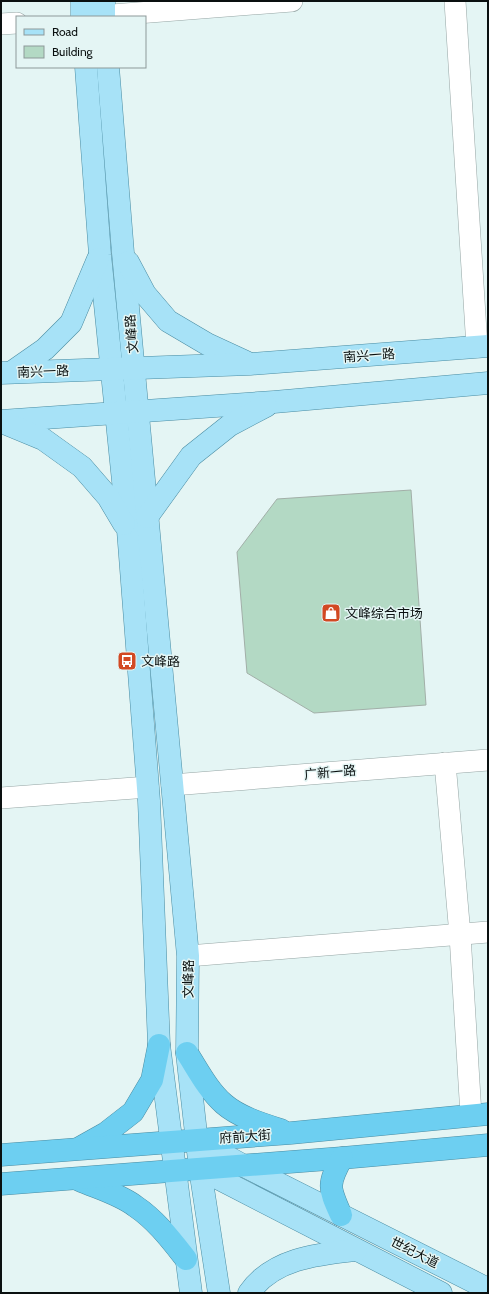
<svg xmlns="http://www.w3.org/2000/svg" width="489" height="1294" font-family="Cabin,'Noto Sans SC',sans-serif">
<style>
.building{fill:#b3d9c4;stroke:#a2afa8}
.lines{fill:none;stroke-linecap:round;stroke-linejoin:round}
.minor-casing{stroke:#95a5a4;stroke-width:22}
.major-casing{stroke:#4a8ca2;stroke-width:23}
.highway-casing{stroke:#4a8ca2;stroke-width:23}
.minor{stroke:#fff;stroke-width:21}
.major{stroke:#a7e2f7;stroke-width:22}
.highway{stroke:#6dcff1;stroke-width:22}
.labels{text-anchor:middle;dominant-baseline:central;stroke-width:3;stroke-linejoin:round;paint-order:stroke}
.street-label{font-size:13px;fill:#0a1010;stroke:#e4f5f4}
.poi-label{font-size:13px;fill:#0a1010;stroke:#e4f5f4;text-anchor:start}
</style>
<rect width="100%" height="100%" fill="#e4f5f4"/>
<path class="building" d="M 411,490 L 426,705 L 314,713 L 247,673 L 237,552 L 277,499 Z"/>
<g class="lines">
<g class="minor-casing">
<g id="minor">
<path d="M 455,1 L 477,347"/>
<path d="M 86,17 L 292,1"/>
<path d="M 1,24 L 17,23"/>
<path d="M 445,763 L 460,935 L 471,1115"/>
<path d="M 172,785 L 488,760"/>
<path d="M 1,798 L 148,787"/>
<path d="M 188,956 L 488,932"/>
</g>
</g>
<g class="major-casing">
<g id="major">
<path d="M 82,1 L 82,17"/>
<path d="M 104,1 L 104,17"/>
<path d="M 86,67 L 100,255 L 128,530 L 149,801 L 159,1045 L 191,1293"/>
<path d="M 108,67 L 123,253 L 188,956 L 187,1053 L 200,1169 L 219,1293"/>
<path d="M 128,262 L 145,294 L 168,321 L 207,344 L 246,362"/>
<path d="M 12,372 L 45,349 L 71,323 L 98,259"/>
<path d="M 1,373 L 250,364 L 488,346"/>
<path d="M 1,421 L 274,402 L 488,383"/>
<path d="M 4,423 L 43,439 L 82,467 L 108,497 L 124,524"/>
<path d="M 147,517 L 191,456 L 230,425 L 266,406"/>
<path d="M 197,1140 L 244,1166 L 488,1289"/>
<path d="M 200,1169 L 441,1293"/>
<path d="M 249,1293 C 273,1258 319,1254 356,1250"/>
</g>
</g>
<g class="highway-casing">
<g id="highway">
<path d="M 187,1053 C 198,1070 208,1090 224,1104 C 239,1117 262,1124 281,1130"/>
<path d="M 81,1147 L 106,1133 L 133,1112 L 152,1080 L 159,1045"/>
<path d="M 1,1155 L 291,1133 L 488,1114"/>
<path d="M 79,1180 C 97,1188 119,1194 135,1206 C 156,1220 171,1240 186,1259"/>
<path d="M 1,1184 L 342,1158 L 488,1145"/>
<path d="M 341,1215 C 329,1188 327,1185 342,1158"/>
</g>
</g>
<use href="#minor" class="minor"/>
<use href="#major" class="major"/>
<use href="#highway" class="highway"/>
</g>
<defs>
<g id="shop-square" transform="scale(1)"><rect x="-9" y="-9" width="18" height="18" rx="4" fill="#d24923" stroke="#e4f5f4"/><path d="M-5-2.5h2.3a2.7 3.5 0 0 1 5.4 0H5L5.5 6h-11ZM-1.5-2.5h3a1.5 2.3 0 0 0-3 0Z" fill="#fff"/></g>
<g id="bus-square" transform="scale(1)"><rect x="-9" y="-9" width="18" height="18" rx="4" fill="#d24923" stroke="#e4f5f4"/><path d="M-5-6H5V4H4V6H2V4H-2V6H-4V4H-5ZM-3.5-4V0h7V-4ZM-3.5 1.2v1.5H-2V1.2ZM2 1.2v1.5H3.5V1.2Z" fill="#fff"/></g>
</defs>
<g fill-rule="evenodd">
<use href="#shop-square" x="331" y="613"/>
<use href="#bus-square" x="127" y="661"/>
</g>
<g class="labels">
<g class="street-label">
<text transform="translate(131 334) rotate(-95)">文峰路</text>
<text transform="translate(369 355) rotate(-4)">南兴一路</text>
<text transform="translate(43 371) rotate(-2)">南兴一路</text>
<text transform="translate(330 772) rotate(-5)">广新一路</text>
<text transform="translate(188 979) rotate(-90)">文峰路</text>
<text transform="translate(245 1136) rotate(-4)">府前大街</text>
<text transform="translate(415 1252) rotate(27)">世纪大道</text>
</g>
<g class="poi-label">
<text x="345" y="613">文峰综合市场</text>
<text x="141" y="661">文峰路</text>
</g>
</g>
<rect width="489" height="1294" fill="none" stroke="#0a1010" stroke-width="4"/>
<rect x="16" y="16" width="130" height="52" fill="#e4f5f4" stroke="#8d9999"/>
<rect x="24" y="29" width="20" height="6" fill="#a7e2f7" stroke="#8d9999"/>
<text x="52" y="36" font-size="12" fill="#0a1010">Road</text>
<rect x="24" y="46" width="20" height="12" fill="#b3d9c4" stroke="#8d9999"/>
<text x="52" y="56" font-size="12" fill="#0a1010">Building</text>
</svg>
